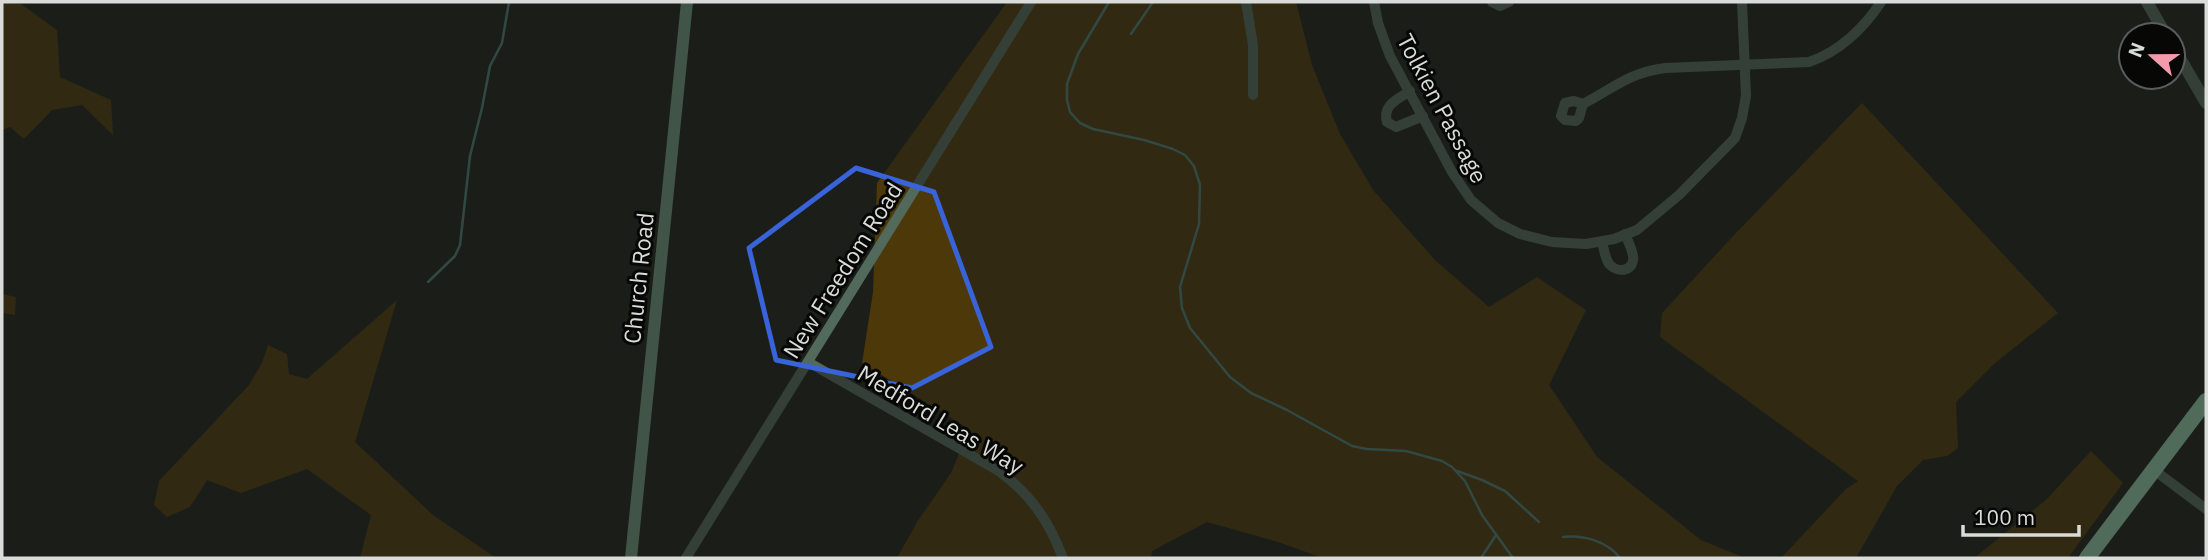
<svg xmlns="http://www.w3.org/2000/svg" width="2208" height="560" font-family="'IBM Plex Sans',sans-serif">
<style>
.green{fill:#4c3809}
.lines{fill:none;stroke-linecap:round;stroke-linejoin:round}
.stream{stroke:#4d7d77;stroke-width:2.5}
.minor{stroke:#526a5c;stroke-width:10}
.tertiary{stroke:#526a5c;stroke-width:12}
.secondary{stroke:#6f9780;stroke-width:12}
.trunk{stroke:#90c9a8;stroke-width:16}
.marked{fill:none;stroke:#3963d8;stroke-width:5;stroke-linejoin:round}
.labels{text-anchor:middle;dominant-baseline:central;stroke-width:6;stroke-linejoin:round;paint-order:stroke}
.street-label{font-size:23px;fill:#dadcd9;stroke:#070806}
</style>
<rect width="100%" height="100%" fill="#1c1e1a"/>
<g class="green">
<path d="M 2,2 L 21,4 L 57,30 L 60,77 L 111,100 L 113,135 L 82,105 L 52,110 L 24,139 L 10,127 L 2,130 Z"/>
<path d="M 1007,2 L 1296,2 L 1312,65 L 1340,134 L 1373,190 L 1435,260 L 1489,307 L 1537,277 L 1586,310 L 1549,385 L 1597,457 L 1701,540 L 1745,558 L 1323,558 L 1278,542 L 1207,522 L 1152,551 L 1151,558 L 897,558 L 917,522 L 951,473 L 969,429 L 862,363 L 873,292 L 877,183 Z"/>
<path d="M 1862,103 L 2058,313 L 1995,363 L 1956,402 L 1958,448 L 1947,456 L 1923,460 L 1897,486 L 1856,558 L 1781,558 L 1846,489 L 1858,481 L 1660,337 L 1662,313 L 1736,233 Z"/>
<path d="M 2,294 L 16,297 L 15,315 L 2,313 Z"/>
<path d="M 397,300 L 355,442 L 433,515 L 496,558 L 360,558 L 371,515 L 307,469 L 241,493 L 207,480 L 190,507 L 167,517 L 154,505 L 159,481 L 249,385 L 262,363 L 268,345 L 287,354 L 289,374 L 307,379 Z"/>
<path d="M 2091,451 L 2123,483 L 2068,558 L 1974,558 L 2046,500 Z"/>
</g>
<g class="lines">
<g class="stream">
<path d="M 1109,2 L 1078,54 L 1067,84 L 1067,100 L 1070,112 L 1080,123 L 1093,129 L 1144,140 L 1173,149 L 1185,155 L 1194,166 L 1200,185 L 1199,224 L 1180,287 L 1182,308 L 1190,328 L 1230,377 L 1251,393 L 1287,410 L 1352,446 L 1367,449 L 1406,451 L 1442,461 L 1452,467 L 1465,481 L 1482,515 L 1513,558"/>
<path d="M 1131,34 L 1153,2"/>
<path d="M 428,282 L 455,256 L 460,245 L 470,156 L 482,108 L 490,66 L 502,43 L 509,2"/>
<path d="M 1457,471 L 1482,480 L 1505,491 L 1539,522"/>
<path d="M 1563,537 C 1584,535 1607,541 1620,558"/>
<path d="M 1481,558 L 1496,535"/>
</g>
<g class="minor">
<path d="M 1246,2 L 1253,45 L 1253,95"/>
<path d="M 1374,2 L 1378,23 L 1390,56 L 1452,172 L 1471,200 L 1498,223 L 1520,234 L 1552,242 L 1586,244 L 1614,239 L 1637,230 L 1679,195 L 1735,138 L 1742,118 L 1746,96 L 1742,2"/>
<path d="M 1492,2 L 1500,6 L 1509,2"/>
<path d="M 1410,91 C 1398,99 1382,105 1387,122 L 1396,127 L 1423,116"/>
<path d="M 1583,104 L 1579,118 L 1576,121 L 1565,120 L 1561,116 L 1565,103 L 1574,101 L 1583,104 C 1614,88 1628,73 1665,68 L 1809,62 C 1839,52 1864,28 1881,2"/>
<path d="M 1602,242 C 1604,249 1605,258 1609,264 C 1618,274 1635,271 1633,256 C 1632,249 1628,241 1625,234"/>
<path d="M 808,362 L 997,470 C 1030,493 1049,521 1063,558"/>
<path d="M 2154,470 L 2206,509"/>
<path d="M 686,558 L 1031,2"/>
</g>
<g class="tertiary">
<path d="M 2147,2 L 2166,35"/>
<path d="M 2173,46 L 2206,103"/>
</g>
<path class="secondary" d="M 631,558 L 687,2"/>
<path class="trunk" d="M 2087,558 L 2206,401"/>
</g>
<path d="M0 0H2208V560H0ZM 856,168 L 934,192 L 991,347 L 912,388 L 776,360 L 749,248 Z" fill="#1c1e1a" fill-opacity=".55" fill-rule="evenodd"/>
<path class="marked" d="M 856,168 L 934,192 L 991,347 L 912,388 L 776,360 L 749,248 Z"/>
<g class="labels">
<g class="street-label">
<text transform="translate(1443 108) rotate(62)">Tolkien Passage</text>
<text transform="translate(842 270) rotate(-58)">New Freedom Road</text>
<text transform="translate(638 278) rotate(-84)">Church Road</text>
<text transform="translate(941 419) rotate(31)">Medford Leas Way</text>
</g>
</g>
<rect width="2208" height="560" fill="none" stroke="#dadcd9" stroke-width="7"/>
<g transform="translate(2152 56) rotate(291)"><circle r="33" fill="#070806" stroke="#5b5d5a" stroke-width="2"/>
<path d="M0-5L12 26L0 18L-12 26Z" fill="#f39aac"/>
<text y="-10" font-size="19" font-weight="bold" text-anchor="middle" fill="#dadcd9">N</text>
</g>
<path d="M1963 525v10h116v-10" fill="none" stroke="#dadcd9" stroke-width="3.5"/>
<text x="1974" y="525" font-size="21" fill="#dadcd9" stroke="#070806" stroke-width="5" paint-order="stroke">100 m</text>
</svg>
